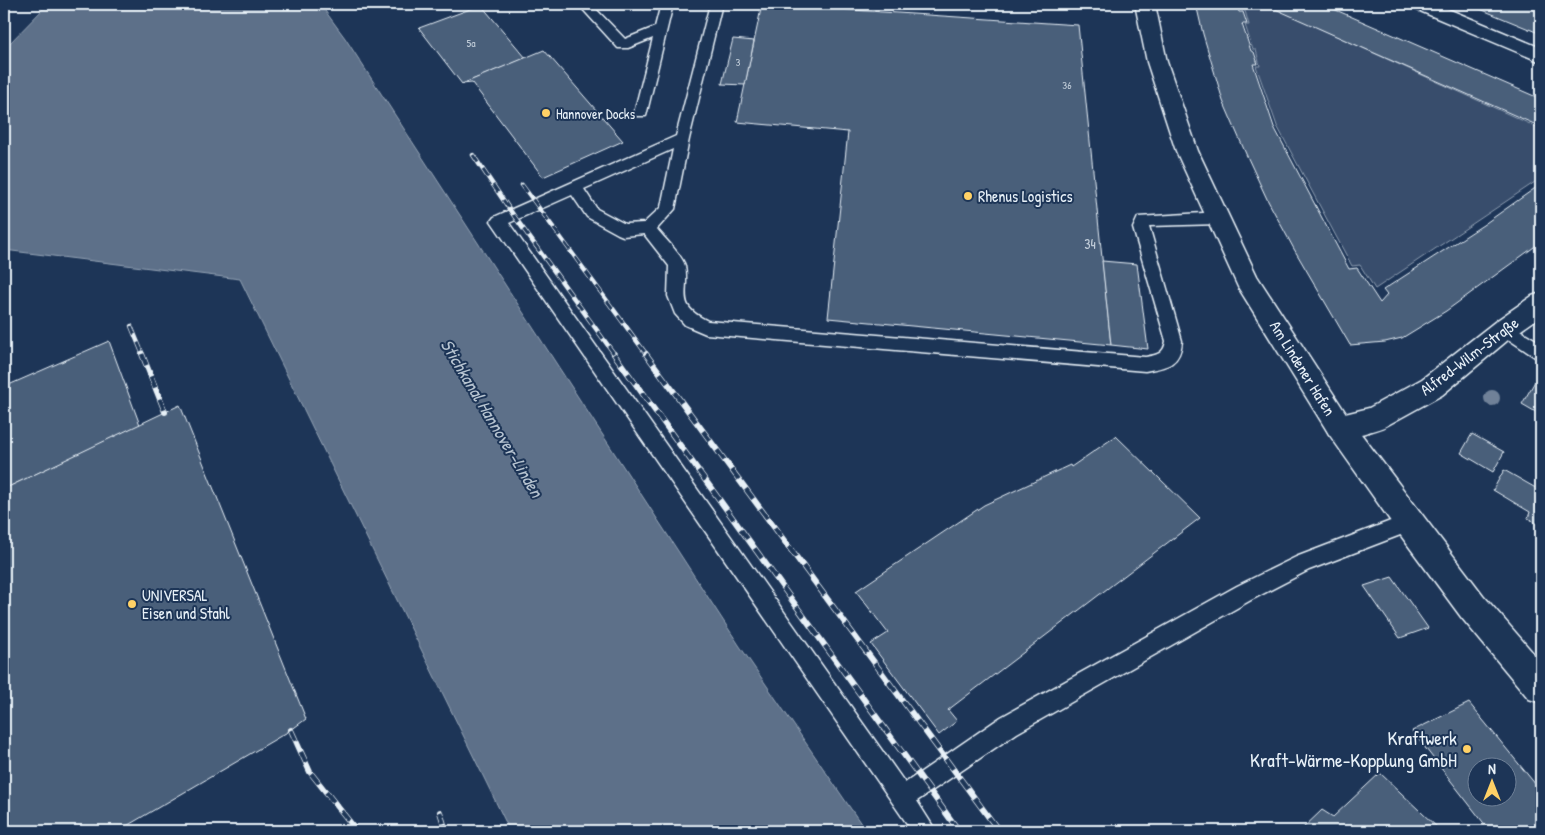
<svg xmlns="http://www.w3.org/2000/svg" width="1545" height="835" font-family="'Patrick Hand',sans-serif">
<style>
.green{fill:#374d6c;stroke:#909fb2}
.water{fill:#5d7089;stroke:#95a4b5}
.building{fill:#495e7a;stroke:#e8f1f8;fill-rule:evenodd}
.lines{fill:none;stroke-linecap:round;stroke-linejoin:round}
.service-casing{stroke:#e8f1f8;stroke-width:3}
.minor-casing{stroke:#e8f1f8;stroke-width:3}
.tertiary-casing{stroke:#e8f1f8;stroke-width:3}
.service{fill:#1d3557;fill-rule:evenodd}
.minor{fill:#1d3557;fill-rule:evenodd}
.tertiary{fill:#1d3557;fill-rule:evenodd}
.rail-far1-casing{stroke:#e8f1f8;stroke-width:4.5}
.rail-casing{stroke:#e8f1f8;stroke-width:6}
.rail-far1{stroke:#1d3557;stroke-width:3;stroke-dasharray:9;stroke-linecap:butt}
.rail{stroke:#1d3557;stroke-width:4.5;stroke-dasharray:12;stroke-linecap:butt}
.tree{fill:#708198}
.poi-dot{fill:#ffd166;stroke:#1d3557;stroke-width:2}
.labels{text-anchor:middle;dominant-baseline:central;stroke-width:4;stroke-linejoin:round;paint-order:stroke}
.far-number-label{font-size:11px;fill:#c0ccd8}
.far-poi-label{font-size:14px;fill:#e8f1f8;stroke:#1d3557;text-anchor:start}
.number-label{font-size:14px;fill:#c0ccd8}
.poi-label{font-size:16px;fill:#e8f1f8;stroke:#1d3557;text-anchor:start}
.street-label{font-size:16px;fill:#e8f1f8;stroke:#1d3557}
.water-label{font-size:18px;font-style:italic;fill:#b7c4d1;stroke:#1d3557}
.near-poi-label{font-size:19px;fill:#e8f1f8;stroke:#1d3557;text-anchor:end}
</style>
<rect width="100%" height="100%" fill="#1d3557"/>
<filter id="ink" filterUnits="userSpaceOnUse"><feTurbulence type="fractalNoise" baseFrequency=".02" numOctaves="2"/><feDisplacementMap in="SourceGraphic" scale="10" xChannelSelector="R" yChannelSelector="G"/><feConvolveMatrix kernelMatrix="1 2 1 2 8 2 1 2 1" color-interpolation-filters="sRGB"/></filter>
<g filter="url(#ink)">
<path class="green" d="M 1239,4 L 1266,4 L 1541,129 L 1541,178 L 1375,289 L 1360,265 L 1352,266 L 1277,126 L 1256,66 L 1260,66 L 1256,50 L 1253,50 L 1245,25 L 1249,25 L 1245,11 L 1241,10 Z"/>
<path class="water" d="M 48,4 L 320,4 L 345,38 L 739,645 L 866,831 L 510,831 L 240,279 L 4,250 L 4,49 Z"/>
<g class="building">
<path d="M 762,4 L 1078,25 L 1111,345 L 828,318 L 848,132 L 737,122 Z"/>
<path d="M 1196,4 L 1237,4 L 1239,12 L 1243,12 L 1247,24 L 1242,24 L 1251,51 L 1254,52 L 1258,64 L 1253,64 L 1274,127 L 1349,269 L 1357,268 L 1380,303 L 1387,295 L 1383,290 L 1483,225 L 1541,184 L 1541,242 L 1446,311 L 1402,338 L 1385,342 L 1350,345 L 1294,249 L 1267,199 L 1246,154 L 1223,101 L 1203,34 Z"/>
<path d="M 1264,4 L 1322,4 L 1541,99 L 1541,127 Z"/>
<path d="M 1468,4 L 1529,4 L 1541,9 L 1541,34 Z"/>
<path d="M 481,5 L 526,58 L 462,84 L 419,28 Z"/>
<path d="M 733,39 L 754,41 L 745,85 L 722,84 Z"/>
<path d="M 544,50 L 623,141 L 543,177 L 472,83 L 462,84 Z"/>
<path d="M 1102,261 L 1137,264 L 1148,349 L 1111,345 Z"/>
<path d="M 109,341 L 140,425 L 4,489 L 4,387 Z"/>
<path d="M 1541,371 L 1541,415 L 1522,404 Z"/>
<path d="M 180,405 L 306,719 L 291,730 L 118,831 L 4,831 L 4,489 Z"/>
<path d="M 1472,434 L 1504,452 L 1493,472 L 1461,453 Z"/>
<path d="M 1116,436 L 1200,518 L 948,710 L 957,721 L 939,735 L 871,644 L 888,633 L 856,591 L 984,505 L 1070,465 L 1071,467 Z"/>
<path d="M 1504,470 L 1541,491 L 1541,496 L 1536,506 L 1541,509 L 1541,526 L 1528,518 L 1530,512 L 1493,490 Z"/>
<path d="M 1392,577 L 1428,628 L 1400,638 L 1364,586 Z"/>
<path d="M 1469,703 L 1541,791 L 1541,831 L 1490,831 L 1412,731 ZM 1478,768 L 1508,768 L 1508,798 L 1478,798 Z"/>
<path d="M 1380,773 L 1441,831 L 1300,831 L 1322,810 L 1333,817 Z"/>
</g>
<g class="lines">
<g class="service-casing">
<g id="service">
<path d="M 578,4 L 591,4 L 625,39 L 655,27 L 661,4 L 673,4 L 646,116 L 636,116 L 634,113 L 653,38 L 628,48 L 618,48 Z"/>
<path d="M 710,4 L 722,4 L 689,139 L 675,209 L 657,229 C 663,237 683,256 685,266 C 690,293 674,305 708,321 L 1145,357 C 1157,355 1164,354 1166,341 L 1133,228 L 1138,217 L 1219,212 L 1224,214 L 1227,218 L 1224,222 L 1219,224 L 1149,226 L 1182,341 C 1180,366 1166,367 1145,371 L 706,334 L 685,325 L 675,314 L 668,296 L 669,266 L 644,234 L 623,236 L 618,234 L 587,217 L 572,195 L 509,223 L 905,783 L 1001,717 L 1237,586 L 1296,557 L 1409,514 L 1416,517 L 1418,523 L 1416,529 L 1309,570 L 1251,600 L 1017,733 L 917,801 L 936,831 L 912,831 L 491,221 L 494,217 L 676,136 ZM 673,149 L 661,207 L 644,223 L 625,224 L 597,209 L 584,189 Z"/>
<path d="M 1505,321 L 1541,343 L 1541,359 L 1535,357 L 1499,333 L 1497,328 L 1499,323 Z"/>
</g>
</g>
<g class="minor-casing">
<g id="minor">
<path d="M 1410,4 L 1436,4 L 1541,48 L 1541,62 L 1413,8 Z"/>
<path d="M 1541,293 L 1541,316 L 1514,335 L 1442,395 L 1384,427 C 1367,433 1346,440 1329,434 L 1325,426 L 1329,418 L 1369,408 L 1422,379 L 1496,321 L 1532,296 Z"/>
</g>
</g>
<g class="tertiary-casing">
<path id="tertiary" d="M 1135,4 L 1155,4 L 1167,62 L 1198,151 L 1257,276 L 1349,418 L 1483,595 L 1541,662 L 1541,703 L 1529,699 L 1461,617 L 1399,533 L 1329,434 L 1238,287 L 1176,151 L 1147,62 Z"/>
</g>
<use href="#service" class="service"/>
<use href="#minor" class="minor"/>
<use href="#tertiary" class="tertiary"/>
<g class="rail-far1-casing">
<g id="rail-far1">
<path d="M 473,155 L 514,216 L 615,355"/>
<path d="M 522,185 L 647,355"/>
<path d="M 131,326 L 143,355"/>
</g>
</g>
<g class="rail-casing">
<g id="rail">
<path d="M 142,354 L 165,412"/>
<path d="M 614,354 L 959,831"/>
<path d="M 646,354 L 999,831"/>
<path d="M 291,730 L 310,772 L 357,831"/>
<path d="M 440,812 L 446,831"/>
</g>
</g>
<use href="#rail-far1" class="rail-far1"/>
<use href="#rail" class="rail"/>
</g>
<circle class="tree" cx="1492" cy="398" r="8"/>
</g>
<g class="poi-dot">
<circle cx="546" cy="113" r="5"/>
<circle cx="968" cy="196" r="5"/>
<circle cx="132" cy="604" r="5"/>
<circle cx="1467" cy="749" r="5"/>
</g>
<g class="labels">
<g class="far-number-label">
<text x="471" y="43">5a</text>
<text x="738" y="62">3</text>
<text x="1067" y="85">36</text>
</g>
<g class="far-poi-label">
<text x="556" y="113">Hannover Docks</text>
</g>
<g class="number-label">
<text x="1090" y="243">34</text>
</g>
<g class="poi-label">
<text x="978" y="196">Rhenus Logistics</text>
<text x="142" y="595">UNIVERSAL<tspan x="142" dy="18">Eisen und Stahl</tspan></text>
</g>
<g class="street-label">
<text transform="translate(1469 356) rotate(-37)">Alfred-Wilm-Straße</text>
<text transform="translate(1303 368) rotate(58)">Am Lindener Hafen</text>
</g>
<g class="water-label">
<text transform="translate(492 418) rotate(59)">Stichkanal Hannover-Linden</text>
</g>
<g class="near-poi-label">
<text x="1457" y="738">Kraftwerk<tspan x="1457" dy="22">Kraft-Wärme-Kopplung GmbH</tspan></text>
</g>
</g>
<rect width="1545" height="835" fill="none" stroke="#1d3557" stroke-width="20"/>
<rect x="10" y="10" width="1525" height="815" fill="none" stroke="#e8f1f8" stroke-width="2" filter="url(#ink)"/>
<g transform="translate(1492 782)"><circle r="24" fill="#1d3557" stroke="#6e8097"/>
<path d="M0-4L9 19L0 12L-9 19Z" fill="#ffd166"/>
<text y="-8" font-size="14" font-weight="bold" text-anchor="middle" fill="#e8f1f8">N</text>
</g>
</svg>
